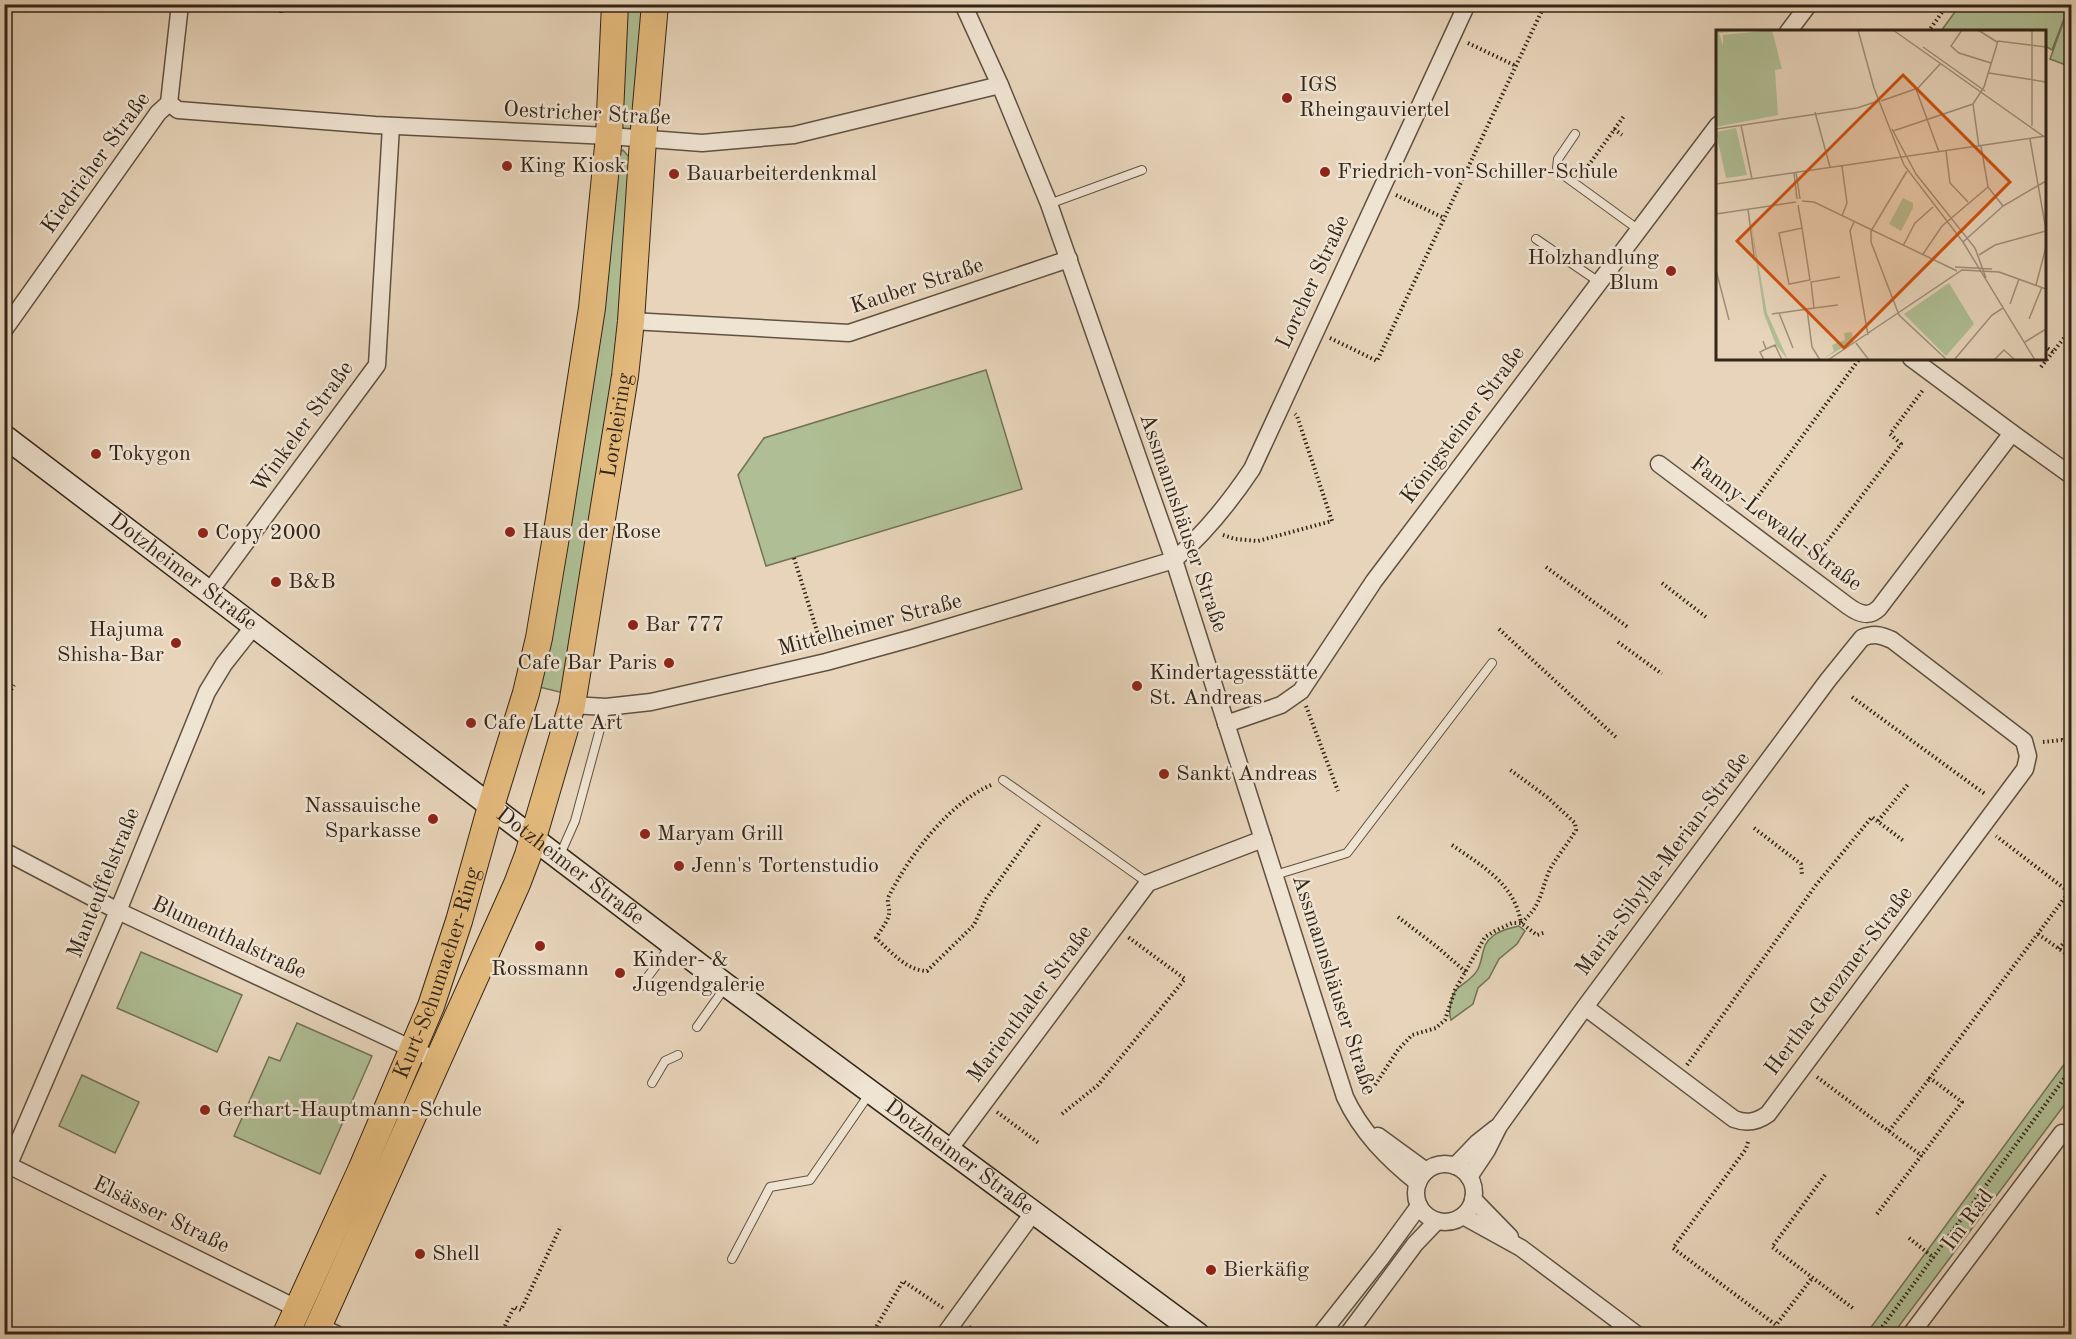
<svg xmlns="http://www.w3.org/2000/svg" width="2076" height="1339" font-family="'Old Standard TT',serif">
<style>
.green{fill:#afbe94;stroke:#717256;stroke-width:1.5}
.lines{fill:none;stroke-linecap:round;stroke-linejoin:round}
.lane-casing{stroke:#605140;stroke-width:10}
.street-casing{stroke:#605140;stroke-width:19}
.secondary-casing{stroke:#332518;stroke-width:25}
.primary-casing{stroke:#332518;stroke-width:28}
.path{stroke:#332518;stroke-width:4;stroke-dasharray:1.5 3;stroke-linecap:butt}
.lane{stroke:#efe3d2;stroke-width:8}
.street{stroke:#efe3d2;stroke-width:16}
.secondary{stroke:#efe3d2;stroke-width:22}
.primary{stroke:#e4ba7d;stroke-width:26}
.poi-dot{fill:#8f2418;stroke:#efe3d2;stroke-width:2}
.labels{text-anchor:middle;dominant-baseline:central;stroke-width:5;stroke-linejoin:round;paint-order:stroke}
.poi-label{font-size:22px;fill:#332518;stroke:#efe3d2;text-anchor:start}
.street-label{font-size:22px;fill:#332518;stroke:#efe3d2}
.inset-road{fill:none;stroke:#9f8e79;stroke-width:1.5}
.view{fill:#cd510e;fill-opacity:0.15;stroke:#cd510e;stroke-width:3}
.inset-edge{fill:none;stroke:#332518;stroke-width:3}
</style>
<rect width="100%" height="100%" fill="#e7d4ba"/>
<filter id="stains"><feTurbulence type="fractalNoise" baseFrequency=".00333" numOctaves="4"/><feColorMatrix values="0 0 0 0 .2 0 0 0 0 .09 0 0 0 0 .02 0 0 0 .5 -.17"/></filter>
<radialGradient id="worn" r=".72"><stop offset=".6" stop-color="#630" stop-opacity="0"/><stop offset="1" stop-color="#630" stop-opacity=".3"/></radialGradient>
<g class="green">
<path d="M 621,5 L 642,5 L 635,124 L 625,134 L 615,124 Z"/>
<path d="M 1960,5 L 2071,5 L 2071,12 L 2067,11 L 2052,50 L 2045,46 L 2044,32 L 1941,31 Z"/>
<path d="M 2067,12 L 2071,14 L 2071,67 L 2050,59 Z"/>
<path d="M 623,150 L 632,161 L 621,323 L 564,693 L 535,686 L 613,156 Z"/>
<path d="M 986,370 L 1022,489 L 766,566 L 738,475 L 764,438 Z"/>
<path d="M 1519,926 L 1525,931 L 1517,944 L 1499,959 L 1489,978 L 1478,988 L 1473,1004 L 1451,1020 C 1448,1012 1451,995 1457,989 C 1464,982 1473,979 1478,969 C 1484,957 1481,944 1493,936 C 1500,930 1510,928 1519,926 Z"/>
<path d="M 141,952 L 242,995 L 217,1052 L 117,1008 Z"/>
<path d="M 297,1023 L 372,1056 L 320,1174 L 234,1136 L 269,1057 L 280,1061 Z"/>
<path d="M 2071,1055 L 2071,1096 L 1893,1334 L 1866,1334 Z"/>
<path d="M 82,1075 L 139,1102 L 115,1153 L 59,1126 Z"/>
</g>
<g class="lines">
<g class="lane-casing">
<g id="lane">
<path d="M 1575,134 L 1558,159 L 1557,168 L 1566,177 L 1639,230"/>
<path d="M 1049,204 L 1142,170"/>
<path d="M 1536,239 L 1599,282"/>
<path d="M 1003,780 L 1148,883"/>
<path d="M 559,857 L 575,821 L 606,707"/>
<path d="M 1275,875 L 1347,853 L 1492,663"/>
<path d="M 641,986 L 672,944"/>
<path d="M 697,1027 L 726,986"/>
<path d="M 652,1083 L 665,1061 L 678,1055"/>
<path d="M 732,1259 L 770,1187 L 810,1180 L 870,1093"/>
</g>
</g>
<g class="street-casing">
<g id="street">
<path d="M 963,4 L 1000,85 L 1049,204 L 1174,560 L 1345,1097 C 1361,1132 1388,1159 1418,1183"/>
<path d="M 1788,32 L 1809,4"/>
<path d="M 169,103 L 178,110 L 375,125 L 609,136 L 702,143 L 794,135 L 1000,85"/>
<path d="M 631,321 L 849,333 L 1069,259"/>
<path d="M 4,330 L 158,113 L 169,103 L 180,4"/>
<path d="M 1911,358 L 2012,433"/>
<path d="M 1659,464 L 1848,606 C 1859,614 1869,618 1879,608 L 2012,433 L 2072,476"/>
<path d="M 209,592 L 377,365 L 391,126"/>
<path d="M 572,705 L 606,707 L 651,702 L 826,662 L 913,638 L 1174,560 C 1204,534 1230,502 1252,469 L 1467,4"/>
<path d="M 1226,724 L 1281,705 L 1301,691 L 1374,581 L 1718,125"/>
<path d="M 4,851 L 118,911 L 438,1061"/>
<path d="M 1378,1136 L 1426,1171"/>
<path d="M 948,1151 L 1148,883 L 1263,839"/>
<path d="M 4,1163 L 298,1309"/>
<path d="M 9,1164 L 118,911 L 207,692 L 224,664 L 254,626"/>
<circle cx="1445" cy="1193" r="29"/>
<path d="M 1455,1166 L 1477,1143 L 1496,1128"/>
<path d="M 1469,1177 L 1487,1150 L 1499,1126 L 1585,1007 L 1828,680 L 1862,638 C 1874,633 1881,635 1892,640 L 2024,741 L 2028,756 L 2025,769 L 1768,1114 C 1757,1122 1747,1124 1734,1119 L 1585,1007"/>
<path d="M 1473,1199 L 1510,1237"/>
<path d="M 1463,1216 L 1521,1248 L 1636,1334"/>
<path d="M 318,1326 L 336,1334"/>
<path d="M 945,1334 L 1033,1213"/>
<path d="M 1321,1334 L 1381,1258 L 1419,1206"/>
<path d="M 1348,1334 L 1415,1244 L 1437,1221"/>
<path d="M 1911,1334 L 2062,1133"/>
</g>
</g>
<g class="secondary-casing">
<g id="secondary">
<path id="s1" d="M 4,436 L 726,985 L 1198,1334"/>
</g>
</g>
<g class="primary-casing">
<g id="primary">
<path id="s2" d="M 286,1334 L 361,1170 L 431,1006 L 459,921 L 491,806 L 526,693 L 539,638 L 559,519 L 592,308 L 609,136 L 615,4"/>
<path id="s3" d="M 315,1334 L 517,884 L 528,855 L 572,705 L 625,376 L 631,321 L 643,140 L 655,4"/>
</g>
</g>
<g class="path">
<path d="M 281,13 L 281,4"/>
<path d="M 1928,32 L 1948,4"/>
<path d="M 1468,43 L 1516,66"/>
<path d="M 1614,129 L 1622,135"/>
<path d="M 1583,173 L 1624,116"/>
<path d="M 1396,195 L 1444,218"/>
<path d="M 1330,338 L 1377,361 L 1545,4"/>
<path d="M 2044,346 L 2053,352 L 2072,328"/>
<path d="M 2041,367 L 2053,352"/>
<path d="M 1748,510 L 1860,358"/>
<path d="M 1223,535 L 1235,539 L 1258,541 L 1332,521 L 1297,416 L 1295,414"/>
<path d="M 794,558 L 822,647"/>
<path d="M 1814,559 L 1901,444 L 1890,434 L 1923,390"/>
<path d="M 1546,567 L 1629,628"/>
<path d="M 1662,583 L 1706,617"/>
<path d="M 1499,629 L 1618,739"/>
<path d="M 1618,642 L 1662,674"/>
<path d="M 1852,697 L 1985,794"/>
<path d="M 4,701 L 14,685"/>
<path d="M 1306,706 L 1338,791"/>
<path d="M 2043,742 L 2062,740 L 2072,748"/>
<path d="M 991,785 C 949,803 909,856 889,896 C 886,902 890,907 889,914 C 888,921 880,931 876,938 C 890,951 907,971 927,971 L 974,925 L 986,899 L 1041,822"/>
<path d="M 1878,821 L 1909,783"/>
<path d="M 1754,828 L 1801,864 L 1802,875"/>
<path d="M 1452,845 C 1482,866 1515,884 1521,923 C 1540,907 1540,895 1548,874 C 1552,862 1569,843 1576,830 L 1575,823 L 1547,797 L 1509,769"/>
<path d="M 1398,917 L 1436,946 L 1466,972"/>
<path d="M 2038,934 L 2072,958"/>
<path d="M 2059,949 L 2072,932"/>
<path d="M 1687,1065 L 1816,885 L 1872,817 L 1905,842"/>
<path d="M 1817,1077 L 1922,1156"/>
<path d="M 1375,1085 L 1398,1050 L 1412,1035 L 1436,1028 L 1445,1020 L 1455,990 L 1485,937 L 1495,931 L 1512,923 L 1521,923 L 1537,935 L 1546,932"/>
<path d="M 997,1112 L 1040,1144"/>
<path d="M 1062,1114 L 1098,1085 L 1185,979 L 1128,937"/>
<path d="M 1889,1131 L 1930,1078"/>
<path d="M 1748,1142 L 1746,1149 L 1673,1248 L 1776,1325 L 1812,1278"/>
<path d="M 1825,1175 L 1772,1247 L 1854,1309"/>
<path d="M 1877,1214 L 1962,1102 L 1930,1078 L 2069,892 L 1996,836"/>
<path d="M 1909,1238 L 1934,1258"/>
<path d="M 969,1327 L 979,1334"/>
<path d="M 501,1334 L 514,1307 L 521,1310 L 561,1226"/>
<path d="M 872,1334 L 903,1281 L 943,1308"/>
<path d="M 1877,1334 L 2072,1068"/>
</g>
<use href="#lane" class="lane"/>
<use href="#street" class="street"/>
<use href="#secondary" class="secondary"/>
<use href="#primary" class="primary"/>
</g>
<g class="poi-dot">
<circle cx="1287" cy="98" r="6"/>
<circle cx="507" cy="166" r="6"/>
<circle cx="1325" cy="172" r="6"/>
<circle cx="674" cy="174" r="6"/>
<circle cx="1671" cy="271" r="6"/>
<circle cx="96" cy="454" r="6"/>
<circle cx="510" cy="532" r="6"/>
<circle cx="203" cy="533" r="6"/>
<circle cx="276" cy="582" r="6"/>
<circle cx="633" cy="625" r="6"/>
<circle cx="176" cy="643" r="6"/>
<circle cx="669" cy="663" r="6"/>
<circle cx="1137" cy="686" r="6"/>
<circle cx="471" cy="723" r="6"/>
<circle cx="1164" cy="774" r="6"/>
<circle cx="433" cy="819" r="6"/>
<circle cx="645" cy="834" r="6"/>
<circle cx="679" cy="866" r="6"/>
<circle cx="540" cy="946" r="6"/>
<circle cx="620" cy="973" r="6"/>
<circle cx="205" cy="1110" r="6"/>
<circle cx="420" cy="1254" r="6"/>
<circle cx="1211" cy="1270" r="6"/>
</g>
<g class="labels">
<g class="poi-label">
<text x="1299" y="85">IGS<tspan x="1299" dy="25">Rheingauviertel</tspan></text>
<text x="519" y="166">King Kiosk</text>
<text x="1337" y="172">Friedrich-von-Schiller-Schule</text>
<text x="686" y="174">Bauarbeiterdenkmal</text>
<text x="1659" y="258" text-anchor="end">Holzhandlung<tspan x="1659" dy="25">Blum</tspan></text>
<text x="108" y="454">Tokygon</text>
<text x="522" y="532">Haus der Rose</text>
<text x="215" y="533">Copy 2000</text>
<text x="288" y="582">B&amp;B</text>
<text x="645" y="625">Bar 777</text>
<text x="164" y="630" text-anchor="end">Hajuma<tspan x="164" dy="25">Shisha-Bar</tspan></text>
<text x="657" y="663" text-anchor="end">Cafe Bar Paris</text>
<text x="1149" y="673">Kindertagesstätte<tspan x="1149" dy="25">St. Andreas</tspan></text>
<text x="483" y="723">Cafe Latte Art</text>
<text x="1176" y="774">Sankt Andreas</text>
<text x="421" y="806" text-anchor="end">Nassauische<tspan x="421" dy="25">Sparkasse</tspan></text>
<text x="657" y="834">Maryam Grill</text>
<text x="691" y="866">Jenn's Tortenstudio</text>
<text x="632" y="960">Kinder- &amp;<tspan x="632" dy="25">Jugendgalerie</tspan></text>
<text x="540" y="969" text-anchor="middle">Rossmann</text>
<text x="217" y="1110">Gerhart-Hauptmann-Schule</text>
<text x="432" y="1254">Shell</text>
<text x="1223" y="1270">Bierkäfig</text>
</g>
<g class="street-label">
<text transform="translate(587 114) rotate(3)">Oestricher Straße</text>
<text transform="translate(96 163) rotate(-54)">Kiedricher Straße</text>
<text transform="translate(1313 282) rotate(-65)">Lorcher Straße</text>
<text transform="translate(917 286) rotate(-18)">Kauber Straße</text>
<text stroke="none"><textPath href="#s3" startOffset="964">Loreleiring</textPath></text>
<text transform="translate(1463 425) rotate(-53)">Königsteiner Straße</text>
<text transform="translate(303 427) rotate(-54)">Winkeler Straße</text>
<text transform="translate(1183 523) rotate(71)">Assmannshäuser Straße</text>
<text transform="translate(1776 524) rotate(37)">Fanny-Lewald-Straße</text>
<text stroke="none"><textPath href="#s1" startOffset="225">Dotzheimer Straße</textPath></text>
<text transform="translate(870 625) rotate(-15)">Mittelheimer Straße</text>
<text transform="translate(1663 864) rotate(-53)">Maria-Sibylla-Merian-Straße</text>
<text stroke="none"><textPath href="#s1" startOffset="711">Dotzheimer Straße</textPath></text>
<text transform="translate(104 883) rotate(-68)">Manteuffelstraße</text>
<text transform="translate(229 938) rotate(25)">Blumenthalstraße</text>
<text stroke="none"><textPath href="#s2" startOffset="392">Kurt-Schumacher-Ring</textPath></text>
<text transform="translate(1839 981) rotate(-53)">Hertha-Genzmer-Straße</text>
<text transform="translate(1334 985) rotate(72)">Assmannshäuser Straße</text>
<text transform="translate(1030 1004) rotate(-53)">Marienthaler Straße</text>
<text stroke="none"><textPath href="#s1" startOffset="1197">Dotzheimer Straße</textPath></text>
<text transform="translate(161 1215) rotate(26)">Elsässer Straße</text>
<text transform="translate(1968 1220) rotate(-53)">Im Rad</text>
</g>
</g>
<g transform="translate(1716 30)">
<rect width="330" height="330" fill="#e7d4ba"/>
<path d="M 0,0 L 38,0 L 3,3 L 7,16 L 7,5 L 56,0 L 66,39 L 59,40 L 62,85 L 0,97 ZM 20,98 L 31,145 L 10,148 L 0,102 ZM 187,168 L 197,173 L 197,178 L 185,201 L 173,194 ZM 33,181 L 51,283 L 72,330 L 60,315 L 48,284 ZM 233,253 L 258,294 L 230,326 L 188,284 ZM 136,302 L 137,312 L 108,328 L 118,321 L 116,315 L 129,310 L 128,303 Z" fill="#afbe94"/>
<path class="inset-road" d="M 142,0 L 158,58 L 188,135 L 247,212 L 319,330M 177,0 L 327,106M 246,0 L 235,16 L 243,23 L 275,33M 262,0 L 281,12M 207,17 L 269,61M 273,43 L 330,52M 200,59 L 223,122M 165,71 L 202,58 L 225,33M 257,74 L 263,117M 99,82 L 114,137M 25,95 L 36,149M 316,96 L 316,0M 0,99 L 141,78 L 162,71M 176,99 L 200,144 L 259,218 L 270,248M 177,101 L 257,74 L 268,57 L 282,11 L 330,17M 314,109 L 330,200M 265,116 L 272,157 L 287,176M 230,121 L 234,153 L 252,172M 191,141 L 155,201 L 155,212 L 183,285 L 231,330M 80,142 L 84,169M 78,143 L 81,169M 0,154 L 330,106M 86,171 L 98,172 L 241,241M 82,175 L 86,198 L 94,250 L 73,254 L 63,203 L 86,198M 32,179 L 38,226M 0,184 L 80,172M 126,186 L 131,173 L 126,136M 138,192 L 134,201 L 152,305M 247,212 L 287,176 L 330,151M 187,216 L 199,193 L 217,177M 207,224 L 226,196 L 272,157M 263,225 L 279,215 L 330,201M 239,237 L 276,239M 0,240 L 13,290M 283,242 L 330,259M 320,255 L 330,217M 294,274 L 303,249M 98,278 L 122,275M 91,279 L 96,317 L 104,330M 63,283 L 77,318M 56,284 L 98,278 L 95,252 L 124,247M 313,289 L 326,257M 47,311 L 50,319 L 44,322 L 48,330M 309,312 L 330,299M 140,313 L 153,330M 50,319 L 59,315 L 66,330M 112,330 L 246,240 L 283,242M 238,330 L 276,285 L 287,278M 278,330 L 288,320 L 299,330"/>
<path class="view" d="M 187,45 L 294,152 L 128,318 L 21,211 Z"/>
<rect width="330" height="330" class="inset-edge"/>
</g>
<rect width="2076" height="1339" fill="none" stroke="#e7d4ba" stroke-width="24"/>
<rect x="6" y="6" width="2064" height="1327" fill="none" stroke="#332518" stroke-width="3"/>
<rect x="12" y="12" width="2052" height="1315" fill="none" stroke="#332518" stroke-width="1.5"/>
<rect width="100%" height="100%" filter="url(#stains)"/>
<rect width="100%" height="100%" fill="url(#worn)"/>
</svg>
